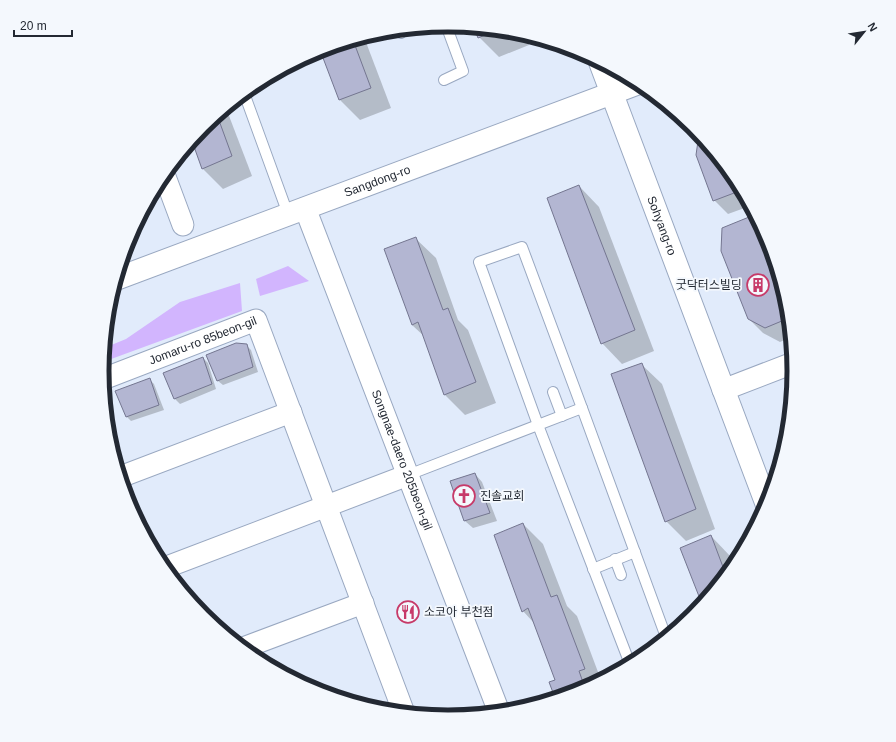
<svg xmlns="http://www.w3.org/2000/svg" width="896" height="742" font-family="Arial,'Noto Sans KR',sans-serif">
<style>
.green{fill:#d2b5fe}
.shadow{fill:#0003}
.building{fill:#b3b6d2;stroke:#747690}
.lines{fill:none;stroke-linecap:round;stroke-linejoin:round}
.lane-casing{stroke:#99a8c1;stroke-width:12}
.street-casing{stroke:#99a8c1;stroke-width:23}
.secondary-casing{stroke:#99a8c1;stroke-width:24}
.lane{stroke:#fff;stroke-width:10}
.street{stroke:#fff;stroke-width:21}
.secondary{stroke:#fff;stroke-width:22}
.labels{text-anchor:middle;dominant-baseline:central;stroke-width:3.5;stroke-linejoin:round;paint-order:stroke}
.street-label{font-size:12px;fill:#232933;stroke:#f4f8fd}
.poi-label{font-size:12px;fill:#232933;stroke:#f4f8fd;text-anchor:start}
.rim{fill:none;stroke:#232933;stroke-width:5}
</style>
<rect width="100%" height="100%" fill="#e1ebfb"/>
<g class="green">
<path d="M 288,266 L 309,281 L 260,296 L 256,279 Z"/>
<path d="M 240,283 L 242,311 L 103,362 L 104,348 L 126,339 L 180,302 Z"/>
</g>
<g class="shadow">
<path d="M 475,28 L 516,32 L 525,35 L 529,45 L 499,57 L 479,37 Z"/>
<path d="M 364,37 L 391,108 L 360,120 L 340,100 L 321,50 Z"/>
<path d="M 226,108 L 252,176 L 223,189 L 203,169 L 192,140 L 204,126 Z"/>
<path d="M 736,179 L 750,206 L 728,214 L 714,200 Z"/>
<path d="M 579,186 L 599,207 L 654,351 L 622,364 L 602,343 Z"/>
<path d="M 754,216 L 757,219 L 768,239 L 787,304 L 791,337 L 780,342 L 763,333 L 749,319 Z"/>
<path d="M 415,238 L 436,258 L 458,320 L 468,330 L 496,403 L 465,415 L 445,395 L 425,337 L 412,325 Z"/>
<path d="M 246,345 L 251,350 L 258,372 L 223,385 L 218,381 Z"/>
<path d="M 203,358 L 208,363 L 216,389 L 180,404 L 175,399 Z"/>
<path d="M 641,364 L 662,384 L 715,529 L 686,541 L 666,521 Z"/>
<path d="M 149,379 L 154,384 L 164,410 L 131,421 L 127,417 Z"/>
<path d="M 105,404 L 116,429 L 108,432 Z"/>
<path d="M 475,474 L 482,482 L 497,521 L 473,528 L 465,521 L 452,482 Z"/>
<path d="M 523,524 L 543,544 L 567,606 L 577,616 L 601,680 L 580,691 L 556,698 L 550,683 L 556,680 L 534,623 L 523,611 Z"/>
<path d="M 711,536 L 731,557 L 734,565 L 703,603 L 682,548 Z"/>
</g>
<g class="building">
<path d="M 474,28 L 497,30 L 478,38 Z"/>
<path d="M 353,40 L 371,88 L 339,100 L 320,50 Z"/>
<path d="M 217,115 L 232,156 L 202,169 L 192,141 L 204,126 Z"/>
<path d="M 699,134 L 736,179 L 742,190 L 713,201 L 696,155 Z"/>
<path d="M 579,185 L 635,330 L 601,344 L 547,198 Z"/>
<path d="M 754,215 L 761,232 L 758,233 L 770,266 L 775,264 L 787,304 L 789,318 L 765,328 L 748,319 L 721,251 L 722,228 Z"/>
<path d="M 416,237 L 443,310 L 448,308 L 476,382 L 444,395 L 418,322 L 412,325 L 384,249 Z"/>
<path d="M 236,343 L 247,344 L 253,367 L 217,381 L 206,355 Z"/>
<path d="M 203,357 L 212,384 L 174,399 L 163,373 Z"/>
<path d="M 642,363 L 696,509 L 665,522 L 611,374 Z"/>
<path d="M 150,378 L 159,405 L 126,417 L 115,391 Z"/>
<path d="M 475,473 L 490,513 L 464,521 L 450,481 Z"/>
<path d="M 523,523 L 551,597 L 557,595 L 585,669 L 579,671 L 585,688 L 580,691 L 555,698 L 549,682 L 555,680 L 528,608 L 522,612 L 494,535 Z"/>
<path d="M 711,535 L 726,575 L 702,604 L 680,548 Z"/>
</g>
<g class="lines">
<g class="lane-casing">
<g id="lane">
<path d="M 400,30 L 401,33"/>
<path d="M 444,80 L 463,71 L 446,25"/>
<path d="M 244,93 L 288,214"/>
<path d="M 553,392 L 562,416"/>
<path d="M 582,408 L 522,247 L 479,262 L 538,425 L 630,664"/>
<path d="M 408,475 L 582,408 L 666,637"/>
<path d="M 615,559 L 621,575"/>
<path d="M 593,569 L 635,552"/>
</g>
</g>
<g class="street-casing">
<g id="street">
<path d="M 164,174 L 183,225"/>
<path id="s1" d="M 305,208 L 499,712"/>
<path id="s2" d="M 103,379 L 256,320 L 404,713"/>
<path d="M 723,390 L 793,363"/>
<path d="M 120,477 L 291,412"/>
<path d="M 164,568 L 408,475"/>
<path d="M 243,648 L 363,603"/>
</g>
</g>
<g class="secondary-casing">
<g id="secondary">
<path id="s3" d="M 600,62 L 767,505"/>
<path id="s4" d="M 116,279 L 639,83"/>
</g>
</g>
<use href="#lane" class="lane"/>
<use href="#street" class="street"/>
<use href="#secondary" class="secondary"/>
</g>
<defs>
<g id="building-ring" transform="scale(1.15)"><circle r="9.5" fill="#f4f8fd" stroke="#c73a69" stroke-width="1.5"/><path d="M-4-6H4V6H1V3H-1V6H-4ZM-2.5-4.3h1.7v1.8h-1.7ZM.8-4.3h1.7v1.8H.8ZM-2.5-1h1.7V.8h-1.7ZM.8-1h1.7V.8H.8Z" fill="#c73a69"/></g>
<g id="church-ring" transform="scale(1.15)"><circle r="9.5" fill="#f4f8fd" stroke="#c73a69" stroke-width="1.5"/><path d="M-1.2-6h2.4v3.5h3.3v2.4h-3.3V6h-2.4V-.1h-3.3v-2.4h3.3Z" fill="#c73a69"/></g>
<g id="restaurant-ring" transform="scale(1.15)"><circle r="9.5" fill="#f4f8fd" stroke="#c73a69" stroke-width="1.5"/><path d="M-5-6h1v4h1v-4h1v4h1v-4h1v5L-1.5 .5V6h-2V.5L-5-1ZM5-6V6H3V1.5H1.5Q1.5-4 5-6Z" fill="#c73a69"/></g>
</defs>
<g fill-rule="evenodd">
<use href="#building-ring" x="758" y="285"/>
<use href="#church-ring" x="464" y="496"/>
<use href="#restaurant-ring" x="408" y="612"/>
</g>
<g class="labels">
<g class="street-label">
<text stroke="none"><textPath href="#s4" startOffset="279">Sangdong-ro</textPath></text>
<text stroke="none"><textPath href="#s3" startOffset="175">Sohyang-ro</textPath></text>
<text stroke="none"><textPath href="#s2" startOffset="107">Jomaru-ro 85beon-gil</textPath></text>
<text stroke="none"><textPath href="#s1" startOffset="270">Songnae-daero 205beon-gil</textPath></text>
</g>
<g class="poi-label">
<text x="742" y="285" text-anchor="end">굿닥터스빌딩</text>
<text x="480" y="496">진솔교회</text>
<text x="424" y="612">소코아 부천점</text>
</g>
</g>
<path d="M0 0H896V742H0ZM109 371a339 339 0 1 1 678 0a339 339 0 1 1-678 0Z" fill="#f4f8fd" fill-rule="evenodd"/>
<path class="rim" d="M109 371a339 339 0 1 1 678 0a339 339 0 1 1-678 0Z"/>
<g transform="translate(864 32) rotate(60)" stroke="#f4f8fd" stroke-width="3" paint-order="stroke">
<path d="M0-3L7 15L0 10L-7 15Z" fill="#232933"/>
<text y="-6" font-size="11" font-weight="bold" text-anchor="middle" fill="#232933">N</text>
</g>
<path d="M14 30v6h58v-6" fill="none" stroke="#232933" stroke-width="2"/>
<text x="20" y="30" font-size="12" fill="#232933" stroke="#f4f8fd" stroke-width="3" paint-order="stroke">20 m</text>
</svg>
